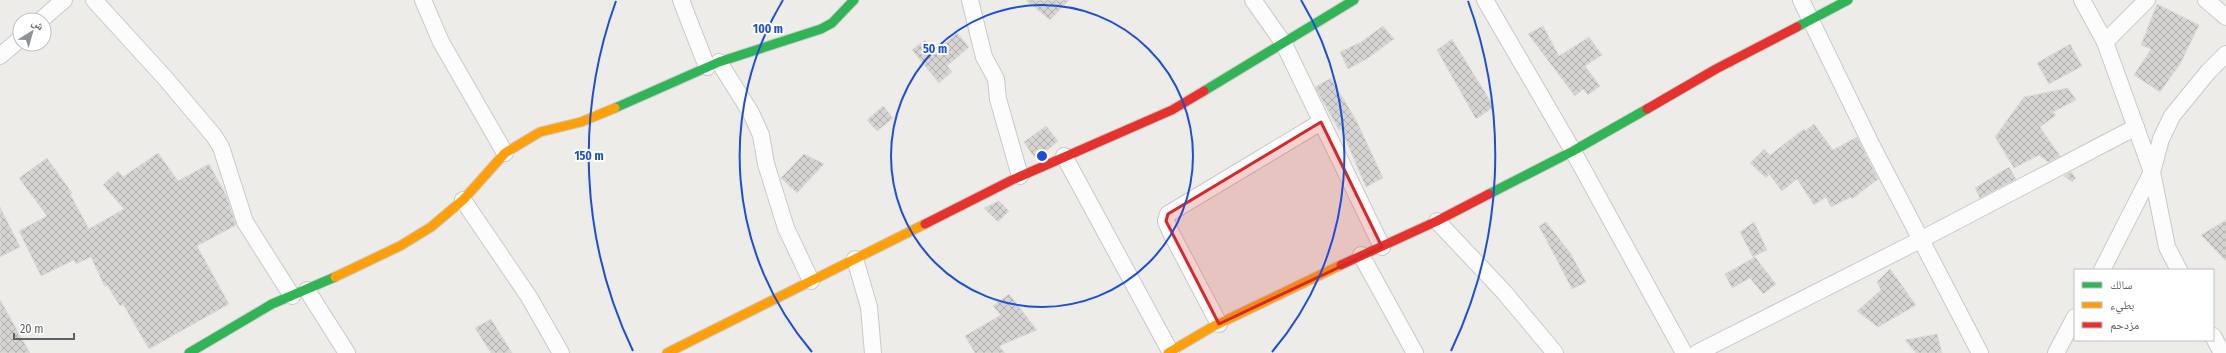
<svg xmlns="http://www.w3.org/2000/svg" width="2226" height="353" font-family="'Fira Sans Condensed','Noto Naskh Arabic',sans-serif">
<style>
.building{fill:url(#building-cross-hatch);stroke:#dcdbd7}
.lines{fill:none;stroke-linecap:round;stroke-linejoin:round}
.street-casing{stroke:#c9c9c9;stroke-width:18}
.fast-casing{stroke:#cacaca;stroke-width:11}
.slow-casing{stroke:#cacaca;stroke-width:11}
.jam-casing{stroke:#cacaca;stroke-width:11}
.street{stroke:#fcfcfc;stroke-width:16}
.fast{stroke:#30b455;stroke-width:9}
.slow{stroke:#ff9f0a;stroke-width:9}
.jam{stroke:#e5322d;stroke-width:9}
.marked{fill:#d62828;fill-opacity:0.2;stroke:#d62828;stroke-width:3;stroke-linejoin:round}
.ring{fill:none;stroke:#1d4ed8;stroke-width:2}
.centre{fill:#1d4ed8;stroke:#fff;stroke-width:2}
.ring-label{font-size:12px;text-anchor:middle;font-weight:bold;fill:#1d4ed8;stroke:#fff;stroke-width:4;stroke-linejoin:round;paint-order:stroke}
</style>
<defs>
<pattern id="building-cross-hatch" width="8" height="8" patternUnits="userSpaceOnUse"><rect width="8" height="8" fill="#d5d4d2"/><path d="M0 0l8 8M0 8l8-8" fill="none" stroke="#b0afae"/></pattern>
</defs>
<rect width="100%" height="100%" fill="#edece8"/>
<g class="building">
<path d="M 1026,0 L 1069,0 L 1050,20 Z"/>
<path d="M 2157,4 L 2199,25 L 2180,64 L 2160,92 L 2134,75 L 2151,49 L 2141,45 Z"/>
<path d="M 1383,26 L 1394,39 L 1368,58 L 1348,69 L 1340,52 L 1361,42 Z"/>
<path d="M 1543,26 L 1559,56 L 1589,37 L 1602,55 L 1585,66 L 1600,86 L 1588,95 L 1583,89 L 1575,96 L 1528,34 Z"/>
<path d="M 957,33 L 969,47 L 947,66 L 952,72 L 939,83 L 912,50 L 925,40 L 935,53 Z"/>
<path d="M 1452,39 L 1494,107 L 1476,119 L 1437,50 Z"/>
<path d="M 2070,44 L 2082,66 L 2049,84 L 2037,63 Z"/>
<path d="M 1331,78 L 1356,120 L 1383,178 L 1366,187 L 1341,129 L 1339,130 L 1315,87 Z"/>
<path d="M 2068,88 L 2076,100 L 2053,112 L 2056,115 L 2040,127 L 2060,156 L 2048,162 L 2039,155 L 2014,168 L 1995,137 L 2024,97 Z"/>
<path d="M 883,106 L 893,118 L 877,131 L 867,120 Z"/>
<path d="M 1814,124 L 1833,150 L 1857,137 L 1878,179 L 1852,199 L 1851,197 L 1831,207 L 1826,197 L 1814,205 L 1797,179 L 1782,191 L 1769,174 L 1766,178 L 1750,163 L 1764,149 L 1770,155 L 1804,129 L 1805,131 Z"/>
<path d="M 1046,126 L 1058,141 L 1044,153 L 1034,157 L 1024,142 Z"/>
<path d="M 158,153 L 178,181 L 209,164 L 226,195 L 236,225 L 197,246 L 229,304 L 149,349 L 123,304 L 120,306 L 107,285 L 105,287 L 91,257 L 76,264 L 74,260 L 41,276 L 19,231 L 47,216 L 19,178 L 47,158 L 72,193 L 70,194 L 89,229 L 124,209 L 103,185 L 118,171 L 123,177 Z"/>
<path d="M 804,154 L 824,164 L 797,193 L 781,178 Z"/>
<path d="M 2009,167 L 2016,179 L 1980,198 L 1975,188 Z"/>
<path d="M 2071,172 L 2076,178 L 2072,182 L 2064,176 Z"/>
<path d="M 999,201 L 1009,211 L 998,222 L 984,208 Z"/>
<path d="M 0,207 L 20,247 L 0,257 Z"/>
<path d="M 2226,220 L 2226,261 L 2201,235 Z"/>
<path d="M 1546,222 L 1571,254 L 1586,282 L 1572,289 L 1539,226 Z"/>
<path d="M 1754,222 L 1767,250 L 1753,257 L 1740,232 Z"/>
<path d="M 1755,257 L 1776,284 L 1763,294 L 1750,278 L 1732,288 L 1725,274 Z"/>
<path d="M 1890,269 L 1916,305 L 1878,327 L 1857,311 L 1881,290 L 1877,282 Z"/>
<path d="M 1009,294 L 1037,330 L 999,346 L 1005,353 L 975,353 L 965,336 L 1001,315 L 993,306 Z"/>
<path d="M 0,300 L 30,353 L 0,353 Z"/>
<path d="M 491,319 L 512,353 L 491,353 L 475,328 Z"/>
<path d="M 1937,334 L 1942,353 L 1916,353 L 1905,340 Z"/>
</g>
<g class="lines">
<g class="street-casing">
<g id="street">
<path d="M 94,0 L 166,79 L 214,136 L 221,147 L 245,222 L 292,296"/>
<path d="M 423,0 L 441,42 L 505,153"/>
<path d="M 681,0 L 707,67"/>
<path d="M 970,0 L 984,57 L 996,79 L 998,99 L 1020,176"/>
<path d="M 1253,0 L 1284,44 L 1382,247"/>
<path d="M 1485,0 L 1573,151 L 1684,353"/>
<path d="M 1801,0 L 1872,146 L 1980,353"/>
<path d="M 2082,0 L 2105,42 L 2152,172 L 2167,247 L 2179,270"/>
<path d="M 2206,0 L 2226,17"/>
<path d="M 41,20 L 64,0"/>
<path d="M 2105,42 L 2147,0"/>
<path d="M 0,56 L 20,39"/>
<path d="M 719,62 L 751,113 L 761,135 L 766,164 L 786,228 L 811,281"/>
<path d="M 1064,156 L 1171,353"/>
<path d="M 463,200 L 529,297 L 561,353"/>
<path d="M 1437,221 L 1504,292 L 1555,353"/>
<path d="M 1361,255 L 1415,353"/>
<path d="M 855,259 L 869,307 L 873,353"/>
<path d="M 2102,270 L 2152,172 L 2161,139 L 2172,116 L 2208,72 L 2226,54"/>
<path d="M 307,290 L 347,353"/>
<path d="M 1219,324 L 1170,231 L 1166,221 L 1168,214 L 1321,122"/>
<path d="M 2213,336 L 2222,353"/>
<path d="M 1697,353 L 1922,239 L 2136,127"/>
<path d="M 2056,353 L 2075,317"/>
</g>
</g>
<g class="fast-casing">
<g id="fast">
<path d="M 1797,27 L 1848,0"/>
<path d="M 1204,91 L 1354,0"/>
<path d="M 615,108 L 719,62 L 821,29 L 832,23 L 854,0"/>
<path d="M 1489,194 L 1573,151 L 1647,109"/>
<path d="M 189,353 L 272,304 L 335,277"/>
</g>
</g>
<g class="slow-casing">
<g id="slow">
<path d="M 335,277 L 400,246 L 431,227 L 463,200 L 505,153 L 540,132 L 581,122 L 615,108"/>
<path d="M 667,353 L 925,224"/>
<path d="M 1168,353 L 1212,327 L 1341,265"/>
</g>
</g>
<g class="jam-casing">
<g id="jam">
<path d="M 1647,109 L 1716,69 L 1797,27"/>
<path d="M 925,224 L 1012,180 L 1172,110 L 1204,91"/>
<path d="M 1341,265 L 1437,221 L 1489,194"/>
</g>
</g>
<use href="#street" class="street"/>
<use href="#fast" class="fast"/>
<use href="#slow" class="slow"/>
<use href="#jam" class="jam"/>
</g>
<path class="marked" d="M 1321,122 L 1382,247 L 1219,324 L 1166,221 L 1168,214 Z"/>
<g class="ring">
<circle cx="1042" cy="156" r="151"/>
<path d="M812 352A302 302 0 0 1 783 0M1301 0A302 302 0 0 1 1272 352"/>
<path d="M633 351A453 453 0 0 1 616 1M1468 1A453 453 0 0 1 1451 351"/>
</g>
<circle cx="1042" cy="156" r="6" class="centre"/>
<g class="ring-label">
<text x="768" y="33">100 m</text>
<text x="935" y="53">50 m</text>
<text x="589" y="160">150 m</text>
</g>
<rect x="2074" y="269" width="140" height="72" fill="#ffffff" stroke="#bec0c2"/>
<rect x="2082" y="282" width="20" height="6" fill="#30b455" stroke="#bec0c2"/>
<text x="2110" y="289" font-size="12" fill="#5d6267">سالك</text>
<rect x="2082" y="302" width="20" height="6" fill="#ff9f0a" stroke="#bec0c2"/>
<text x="2110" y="309" font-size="12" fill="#5d6267">بطيء</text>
<rect x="2082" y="322" width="20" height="6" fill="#e5322d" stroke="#bec0c2"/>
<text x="2110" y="329" font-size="12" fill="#5d6267">مزدحم</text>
<g transform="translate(32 32) rotate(37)"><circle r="19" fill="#ffffff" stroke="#bec0c2"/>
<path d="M0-3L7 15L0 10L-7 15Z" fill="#8f9294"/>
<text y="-6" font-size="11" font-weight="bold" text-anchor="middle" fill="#5d6267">ش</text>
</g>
<path d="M14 333v6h60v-6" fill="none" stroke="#5d6267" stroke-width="2"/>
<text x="20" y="333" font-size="12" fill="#5d6267" stroke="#ffffff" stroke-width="3" paint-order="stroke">20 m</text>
</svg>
